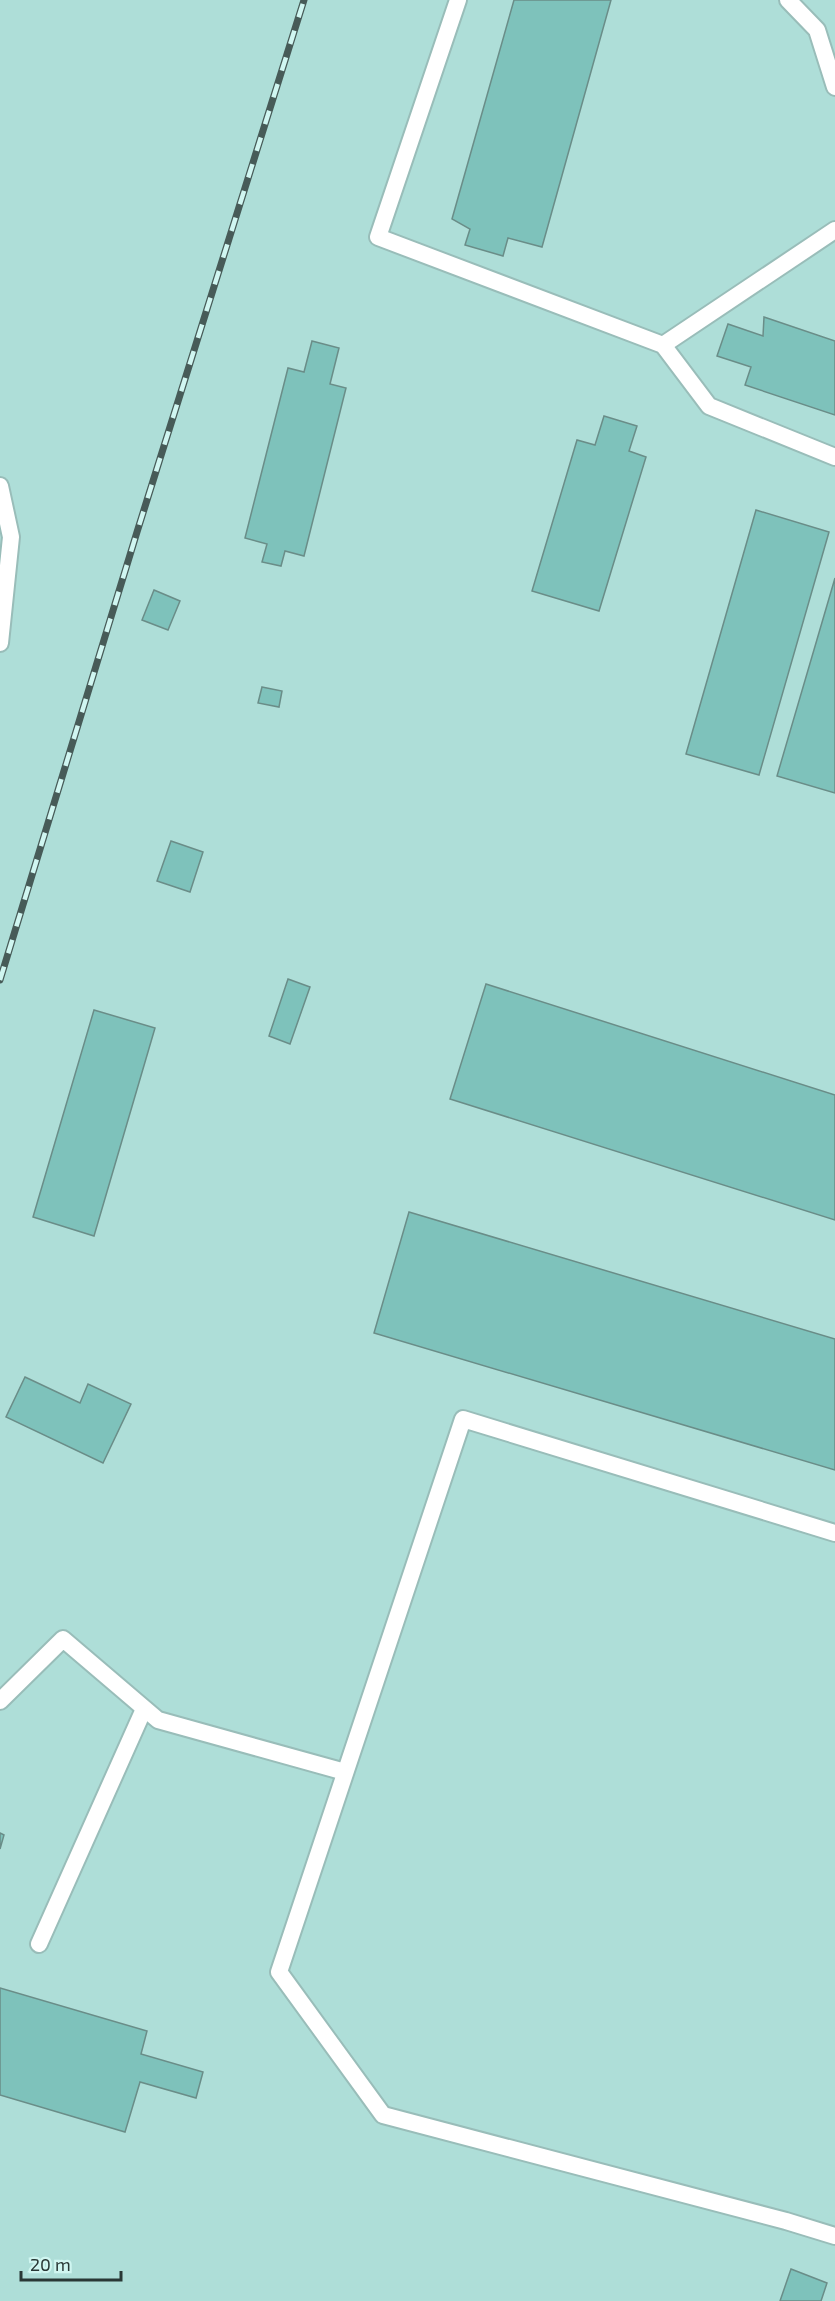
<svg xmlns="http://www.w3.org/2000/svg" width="835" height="2301" font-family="'Exo 2',sans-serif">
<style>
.built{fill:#aeded8}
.building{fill:#7ec2bb;stroke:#6a8d88;stroke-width:1.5}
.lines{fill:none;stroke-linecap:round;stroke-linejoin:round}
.lane-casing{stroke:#99bdb9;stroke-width:20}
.lane{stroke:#fff;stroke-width:16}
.rail-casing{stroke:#475b58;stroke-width:7}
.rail{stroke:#d0f6f1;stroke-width:4.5;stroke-dasharray:14;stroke-linecap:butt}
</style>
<rect width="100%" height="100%" fill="#c3e9e4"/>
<rect class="built" x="0" y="0" width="835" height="2301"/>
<g class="building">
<path d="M 514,0 L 611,0 L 542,247 L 508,238 L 503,256 L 465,245 L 470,229 L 452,219 Z"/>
<path d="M 764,317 L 835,341 L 835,415 L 745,385 L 751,367 L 717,356 L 728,324 L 763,336 Z"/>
<path d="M 312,341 L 339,348 L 330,384 L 346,388 L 304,556 L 285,551 L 281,566 L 262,562 L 267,544 L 245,538 L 288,368 L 304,372 Z"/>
<path d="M 604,416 L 637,426 L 629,451 L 646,457 L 599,611 L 532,591 L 577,440 L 595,445 Z"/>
<path d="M 756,510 L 829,532 L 759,775 L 686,754 Z"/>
<path d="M 835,578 L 835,793 L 777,776 Z"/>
<path d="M 154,590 L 180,601 L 168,630 L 142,620 Z"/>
<path d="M 262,687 L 282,691 L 279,707 L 258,703 Z"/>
<path d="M 171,841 L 203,852 L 190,892 L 157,881 Z"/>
<path d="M 288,979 L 310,987 L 290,1044 L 269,1036 Z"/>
<path d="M 486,984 L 835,1095 L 835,1220 L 450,1099 Z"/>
<path d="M 94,1010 L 155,1028 L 94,1236 L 33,1217 Z"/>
<path d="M 409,1212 L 835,1339 L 835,1470 L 374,1333 Z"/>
<path d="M 25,1377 L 80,1403 L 88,1384 L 131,1404 L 103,1463 L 6,1417 Z"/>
<path d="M 0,1833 L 4,1835 L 0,1849 Z"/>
<path d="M 0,1988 L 147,2031 L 141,2054 L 203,2072 L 196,2098 L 140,2082 L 125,2132 L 0,2095 Z"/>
<path d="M 791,2269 L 827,2283 L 821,2301 L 780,2301 Z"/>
</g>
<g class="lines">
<g class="lane-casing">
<g id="lane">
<path d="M 458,0 L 378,237 L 663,345 L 709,406 L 835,457"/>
<path d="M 788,0 L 817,30 L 835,87"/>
<path d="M 663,345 L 835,230"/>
<path d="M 0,486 L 11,537 L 0,643"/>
<path d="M 835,1533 L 463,1419 L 279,1972 L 383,2115 L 786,2221 L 835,2236"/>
<path d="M 0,1701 L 63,1639 L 158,1720 L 345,1772"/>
<path d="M 39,1944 L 144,1709"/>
</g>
</g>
<use href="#lane" class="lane"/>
<g class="rail-casing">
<path id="rail" d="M 0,980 L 137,532 L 304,0"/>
</g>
<use href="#rail" class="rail"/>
</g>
<path d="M21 2271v9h100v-9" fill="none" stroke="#293836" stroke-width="3"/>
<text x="30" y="2271" font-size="18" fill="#293836" stroke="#d0f6f1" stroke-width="4.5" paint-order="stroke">20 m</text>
</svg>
